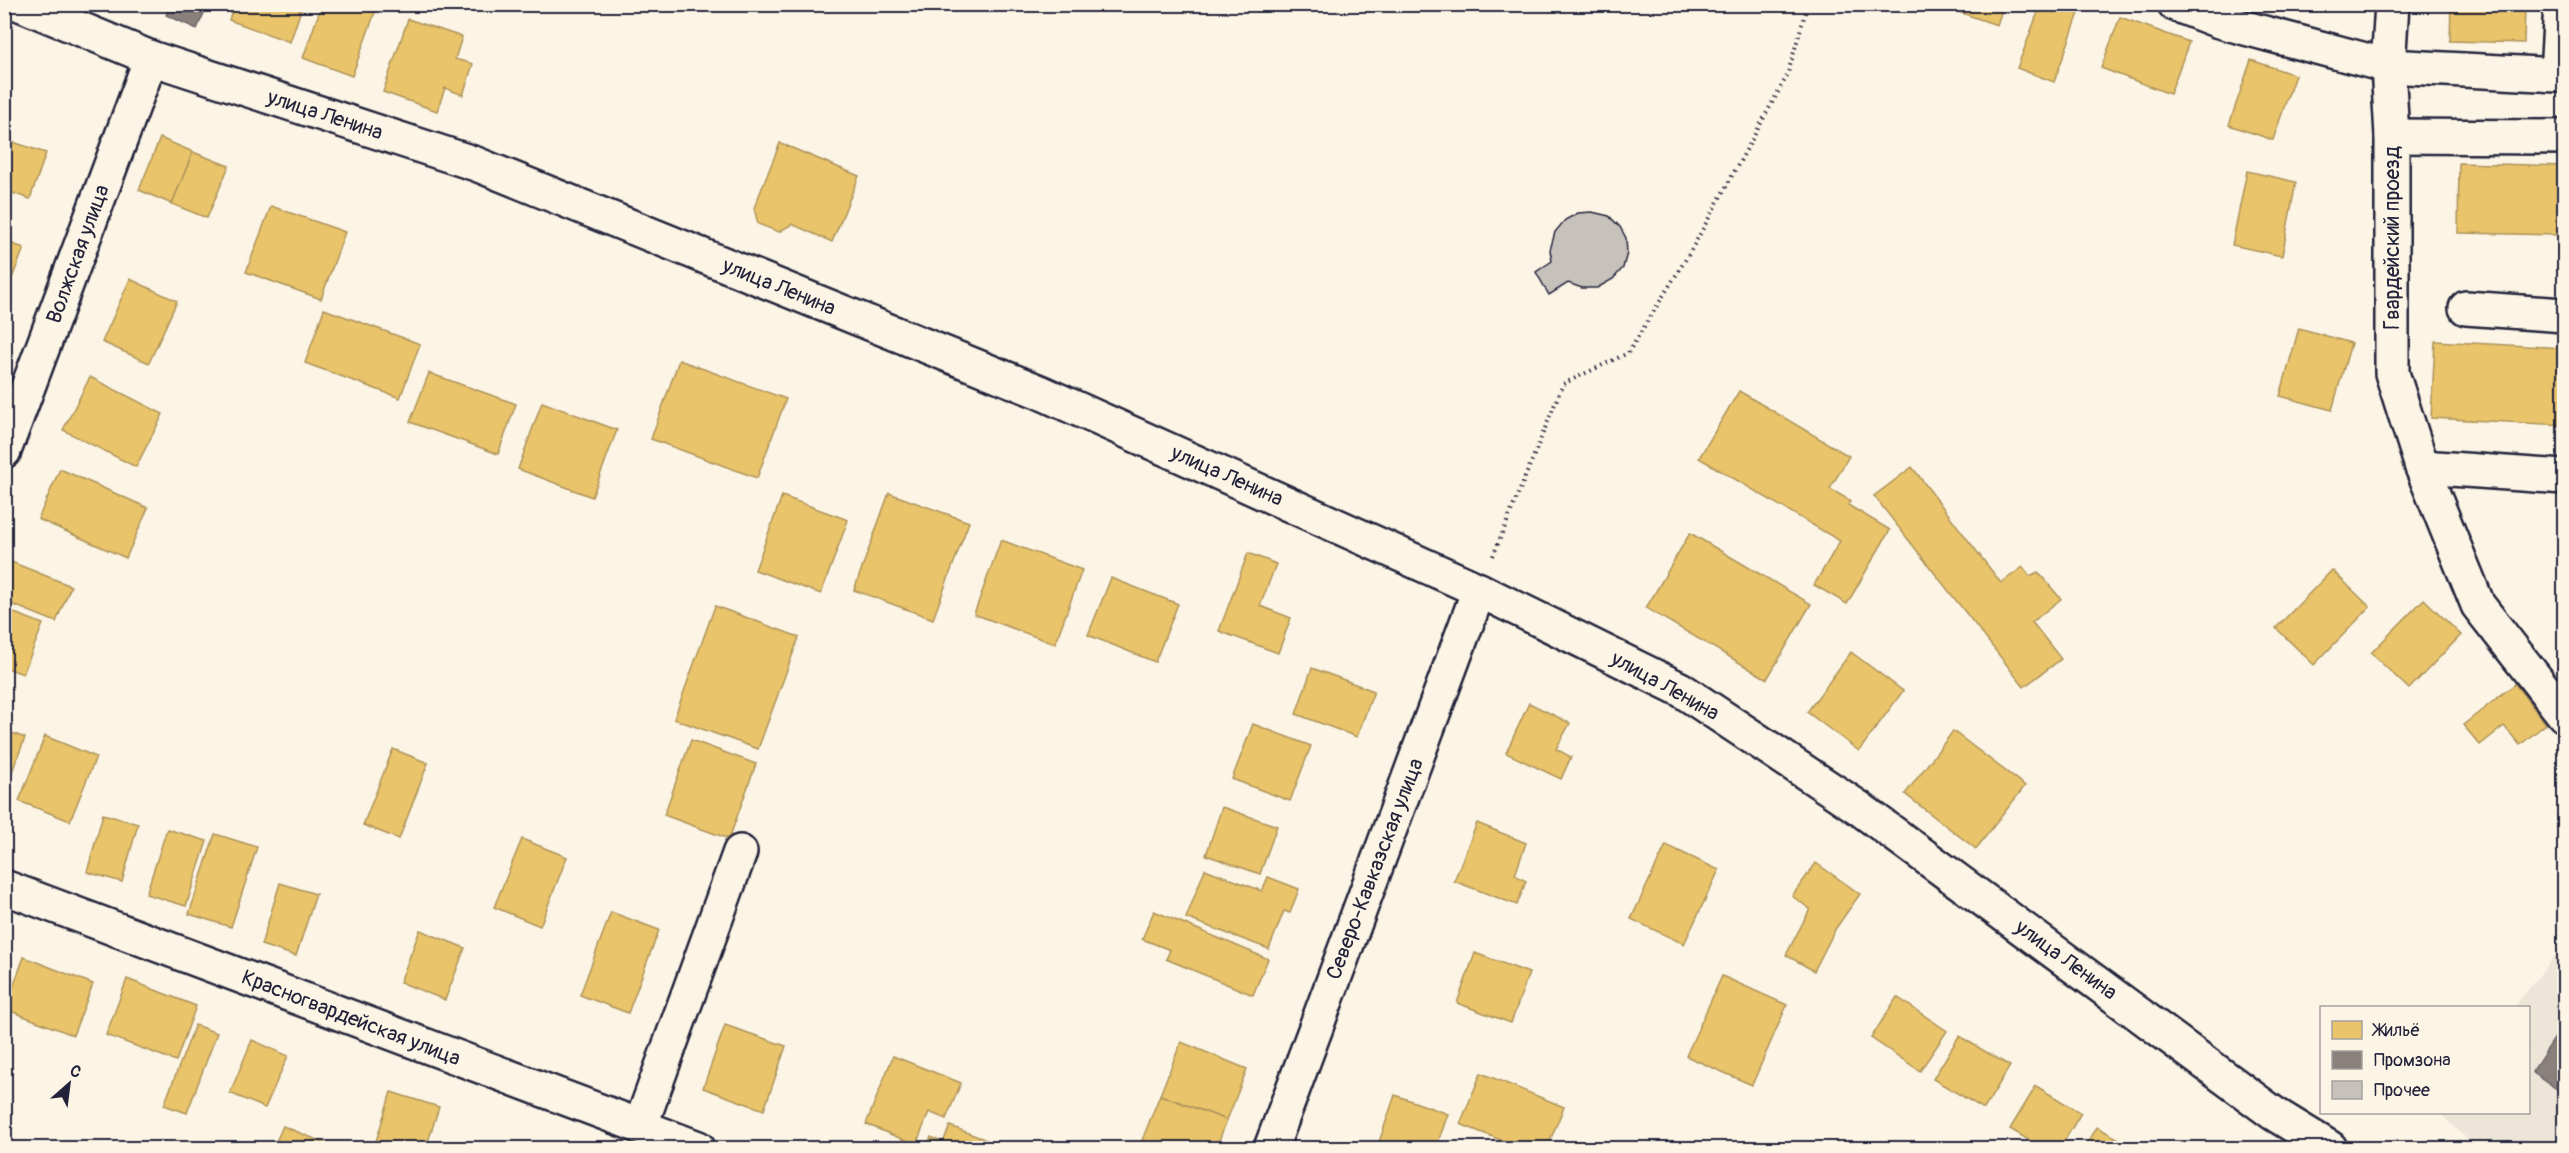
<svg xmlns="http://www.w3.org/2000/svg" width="2569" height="1153" font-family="Pangolin,sans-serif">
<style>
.built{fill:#ece5d8}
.homes{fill:#e9c46a;stroke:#ad935c;stroke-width:1.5}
.industry{fill:#8a817c;stroke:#6b6468;stroke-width:1.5}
.building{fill:#c6c1bb;stroke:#22223b;stroke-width:1.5}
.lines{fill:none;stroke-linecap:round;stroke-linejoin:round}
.minor-casing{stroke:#22223b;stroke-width:38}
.path{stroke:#22223b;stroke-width:4;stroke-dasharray:1.5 4.5;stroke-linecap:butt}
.minor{stroke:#fcf5e5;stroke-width:33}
.labels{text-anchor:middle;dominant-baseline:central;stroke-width:6;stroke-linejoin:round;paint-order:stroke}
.street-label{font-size:21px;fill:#22223b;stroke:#fcf5e5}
</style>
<rect width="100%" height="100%" fill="#fcf5e5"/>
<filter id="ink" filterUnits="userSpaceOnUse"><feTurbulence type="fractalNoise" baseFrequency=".0167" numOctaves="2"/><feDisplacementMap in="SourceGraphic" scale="12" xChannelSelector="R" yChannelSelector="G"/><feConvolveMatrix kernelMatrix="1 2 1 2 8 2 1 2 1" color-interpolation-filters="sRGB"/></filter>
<g filter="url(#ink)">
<path class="built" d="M 2559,951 L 2564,955 L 2564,1148 L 2477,1148 L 2439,1113 L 2528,1112 L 2528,1008 L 2514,1007 Z"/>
<g class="homes">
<path d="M 234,4 L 303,4 L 290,42 L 229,20 Z"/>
<path d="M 322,4 L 378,4 L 352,76 L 303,58 Z"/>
<path d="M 1955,4 L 2004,4 L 1997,25 L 1953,10 Z"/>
<path d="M 2041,4 L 2082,5 L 2054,82 L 2017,68 Z"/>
<path d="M 2451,4 L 2525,4 L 2524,43 L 2450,41 Z"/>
<path d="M 2120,17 L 2189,42 L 2170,94 L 2101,68 Z"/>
<path d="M 408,19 L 462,37 L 455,59 L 473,64 L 463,95 L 445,88 L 437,111 L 383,92 Z"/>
<path d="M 2251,60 L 2295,75 L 2273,140 L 2229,125 Z"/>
<path d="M 4,80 L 10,82 L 4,98 Z"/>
<path d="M 160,138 L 193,152 L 172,204 L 139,190 Z"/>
<path d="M 4,139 L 46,153 L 30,199 L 4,190 Z"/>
<path d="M 780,143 L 859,176 L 832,242 L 792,224 L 779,232 L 758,224 L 754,208 Z"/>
<path d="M 193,152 L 229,166 L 207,218 L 172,204 Z"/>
<path d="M 2459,163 L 2564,166 L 2564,235 L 2458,233 Z"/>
<path d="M 2247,171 L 2296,182 L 2282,256 L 2232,245 Z"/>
<path d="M 271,206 L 345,232 L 321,299 L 246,272 Z"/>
<path d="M 4,241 L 24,248 L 7,291 L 4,290 Z"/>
<path d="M 130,279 L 177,301 L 149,363 L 102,342 Z"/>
<path d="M 324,309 L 420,344 L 400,398 L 305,363 Z"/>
<path d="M 2299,328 L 2351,343 L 2332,410 L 2280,396 Z"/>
<path d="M 2435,341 L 2564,348 L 2564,425 L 2431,418 Z"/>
<path d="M 679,360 L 786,399 L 757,478 L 651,439 Z"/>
<path d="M 429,373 L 516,404 L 498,454 L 410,422 Z"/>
<path d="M 90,377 L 163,414 L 136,467 L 63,430 Z"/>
<path d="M 1739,391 L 1849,456 L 1830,489 L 1851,501 L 1848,505 L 1890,530 L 1847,604 L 1814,585 L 1840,541 L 1699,458 Z"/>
<path d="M 542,402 L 617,430 L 592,497 L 518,469 Z"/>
<path d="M 1912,467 L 2001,583 L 2023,567 L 2030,576 L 2038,572 L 2061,599 L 2032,622 L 2061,659 L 2024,687 L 1874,496 Z"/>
<path d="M 60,469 L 148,508 L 126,558 L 38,519 Z"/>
<path d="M 889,493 L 969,522 L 933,619 L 854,590 Z"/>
<path d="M 782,496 L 848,520 L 821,594 L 755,570 Z"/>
<path d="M 1690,533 L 1811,604 L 1767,679 L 1646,608 Z"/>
<path d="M 1001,540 L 1082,570 L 1055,644 L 974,614 Z"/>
<path d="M 1248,553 L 1276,564 L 1260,606 L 1291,618 L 1278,653 L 1219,631 Z"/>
<path d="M 4,559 L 71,586 L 56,622 L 4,601 Z"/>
<path d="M 2332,570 L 2370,607 L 2314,665 L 2276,628 Z"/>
<path d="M 1111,578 L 1178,604 L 1155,662 L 1088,635 Z"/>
<path d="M 2424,599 L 2461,635 L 2409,689 L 2371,653 Z"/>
<path d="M 715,606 L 799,637 L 758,749 L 674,719 Z"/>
<path d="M 4,609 L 43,624 L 23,674 L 4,667 Z"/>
<path d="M 1851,652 L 1903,691 L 1859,751 L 1807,712 Z"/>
<path d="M 1312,668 L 1374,691 L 1357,737 L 1296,714 Z"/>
<path d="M 2515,684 L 2546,724 L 2520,745 L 2504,726 L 2480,745 L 2463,725 Z"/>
<path d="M 1529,703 L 1570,723 L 1556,749 L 1571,757 L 1561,779 L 1506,753 Z"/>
<path d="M 1253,724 L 1311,746 L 1290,801 L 1232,779 Z"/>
<path d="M 4,730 L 25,738 L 9,780 L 4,778 Z"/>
<path d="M 1953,731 L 2025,786 L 1976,849 L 1905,794 Z"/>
<path d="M 45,736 L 96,757 L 70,821 L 19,801 Z"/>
<path d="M 691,740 L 756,764 L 729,839 L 664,815 Z"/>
<path d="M 393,749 L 428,763 L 399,839 L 363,825 Z"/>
<path d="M 1222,807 L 1277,826 L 1260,874 L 1206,855 Z"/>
<path d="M 103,814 L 138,824 L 122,882 L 87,872 Z"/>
<path d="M 1477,823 L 1526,843 L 1515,875 L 1526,881 L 1517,905 L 1454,881 Z"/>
<path d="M 167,829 L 207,841 L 186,906 L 146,894 Z"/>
<path d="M 215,834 L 257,847 L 231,927 L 189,914 Z"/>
<path d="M 522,839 L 567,857 L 540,926 L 494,907 Z"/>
<path d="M 1666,845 L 1719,870 L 1684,944 L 1631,919 Z"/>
<path d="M 1816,863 L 1860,894 L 1836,928 L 1814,971 L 1786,955 L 1810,909 L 1792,896 Z"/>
<path d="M 1205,869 L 1262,891 L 1268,877 L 1299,889 L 1290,913 L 1284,911 L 1269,949 L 1186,918 Z"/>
<path d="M 280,883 L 316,894 L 296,956 L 261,945 Z"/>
<path d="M 1154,911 L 1268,959 L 1253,995 L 1166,959 L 1170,950 L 1142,939 Z"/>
<path d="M 611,912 L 659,930 L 628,1013 L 580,995 Z"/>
<path d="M 420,930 L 465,948 L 445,1000 L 400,982 Z"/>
<path d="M 1475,953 L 1529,973 L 1511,1023 L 1457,1003 Z"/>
<path d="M 24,957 L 93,984 L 73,1035 L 5,1009 Z"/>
<path d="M 1722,976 L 1787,1005 L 1752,1085 L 1686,1056 Z"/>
<path d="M 127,979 L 196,1006 L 176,1061 L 106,1035 Z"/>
<path d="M 1897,997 L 1947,1031 L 1920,1071 L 1871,1038 Z"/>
<path d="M 195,1025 L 217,1033 L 187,1113 L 164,1105 Z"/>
<path d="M 725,1025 L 786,1046 L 764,1110 L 703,1088 Z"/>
<path d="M 1959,1036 L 2010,1066 L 1984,1109 L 1933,1079 Z"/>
<path d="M 252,1040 L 288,1056 L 265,1108 L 230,1093 Z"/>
<path d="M 1181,1042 L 1247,1069 L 1227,1120 L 1160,1095 Z"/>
<path d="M 893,1056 L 961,1083 L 946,1119 L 929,1112 L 916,1145 L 866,1124 Z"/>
<path d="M 1481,1073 L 1564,1107 L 1547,1148 L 1521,1148 L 1460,1124 Z"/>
<path d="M 2036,1086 L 2081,1113 L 2060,1148 L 2042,1148 L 2010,1129 Z"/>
<path d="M 391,1092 L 439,1107 L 426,1148 L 374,1148 Z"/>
<path d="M 1160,1095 L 1227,1120 L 1216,1148 L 1139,1148 Z"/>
<path d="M 1395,1095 L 1448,1114 L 1436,1148 L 1377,1148 Z"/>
<path d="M 283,1126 L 337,1148 L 273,1148 Z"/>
<path d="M 950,1126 L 1000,1145 L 998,1148 L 926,1148 L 931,1137 L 943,1142 Z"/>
<path d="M 2097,1127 L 2135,1148 L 2084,1148 Z"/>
</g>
<g class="industry">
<path d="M 171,4 L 208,4 L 197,29 L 166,15 Z"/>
<path d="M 2564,1024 L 2564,1094 L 2532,1072 Z"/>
</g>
<path class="building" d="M 1592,212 L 1609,216 L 1620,227 L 1626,238 L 1627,253 L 1623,268 L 1613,279 L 1597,288 L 1582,288 L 1568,283 L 1549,295 L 1536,272 L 1552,261 L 1550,250 L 1555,232 L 1565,220 L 1578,213 Z"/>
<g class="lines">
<g class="minor-casing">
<g id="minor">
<path d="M 20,4 L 151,58 L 476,164 L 1040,392 L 1479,590 L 1680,689 L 1859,808 L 2273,1113 L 2330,1148"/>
<path d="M 2175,4 L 2219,21 L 2388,66 L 2557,75 L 2561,4"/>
<path d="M 2392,4 L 2388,66 L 2392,136 L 2392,373 L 2422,467 L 2478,605 L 2564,715"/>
<path d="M 2392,136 L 2564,137"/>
<path d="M 2466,308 L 2564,315"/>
<path d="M 4,451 L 151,58"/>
<path d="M 2422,467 L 2564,477"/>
<path d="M 4,887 L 698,1148"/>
<path d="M 640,1127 L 740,852"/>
<path d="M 1271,1148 L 1479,590"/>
</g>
</g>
<path class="path" d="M 1493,556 L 1563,384 L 1628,353 L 1689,254 L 1787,76 L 1808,4"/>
<use href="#minor" class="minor"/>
</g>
</g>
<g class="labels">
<g class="street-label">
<text transform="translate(325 115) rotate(18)">улица Ленина</text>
<text transform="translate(2392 238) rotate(-90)">Гвардейский проезд</text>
<text transform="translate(78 254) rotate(-70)">Волжская улица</text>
<text transform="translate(779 287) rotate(22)">улица Ленина</text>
<text transform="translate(1227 476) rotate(24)">улица Ленина</text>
<text transform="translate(1665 686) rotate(29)">улица Ленина</text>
<text transform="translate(1375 869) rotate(-69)">Северо-Кавказская улица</text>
<text transform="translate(2066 960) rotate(36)">улица Ленина</text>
<text transform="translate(351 1018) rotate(21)">Красногвардейская улица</text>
</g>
</g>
<rect width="2569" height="1153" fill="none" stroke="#fcf5e5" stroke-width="24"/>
<rect x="12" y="12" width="2545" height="1129" fill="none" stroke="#22223b" stroke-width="2" filter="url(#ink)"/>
<rect x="2320" y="1006" width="210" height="108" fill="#fcf5e5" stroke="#a5a1a1" stroke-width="1.5"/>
<rect x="2332" y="1021" width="30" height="18" fill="#e9c46a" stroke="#a5a1a1" stroke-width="1.5"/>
<text x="2374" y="1036" font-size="18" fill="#22223b">Жильё</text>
<rect x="2332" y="1051" width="30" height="18" fill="#8a817c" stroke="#a5a1a1" stroke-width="1.5"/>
<text x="2374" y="1066" font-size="18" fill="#22223b">Промзона</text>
<rect x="2332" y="1081" width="30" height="18" fill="#c6c1bb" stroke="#a5a1a1" stroke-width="1.5"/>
<text x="2374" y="1096" font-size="18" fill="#22223b">Прочее</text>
<g transform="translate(69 1084) rotate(28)" stroke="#fcf5e5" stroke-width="4.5" paint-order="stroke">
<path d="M0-4.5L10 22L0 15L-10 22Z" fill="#22223b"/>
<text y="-9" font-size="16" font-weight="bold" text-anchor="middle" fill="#22223b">С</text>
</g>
</svg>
